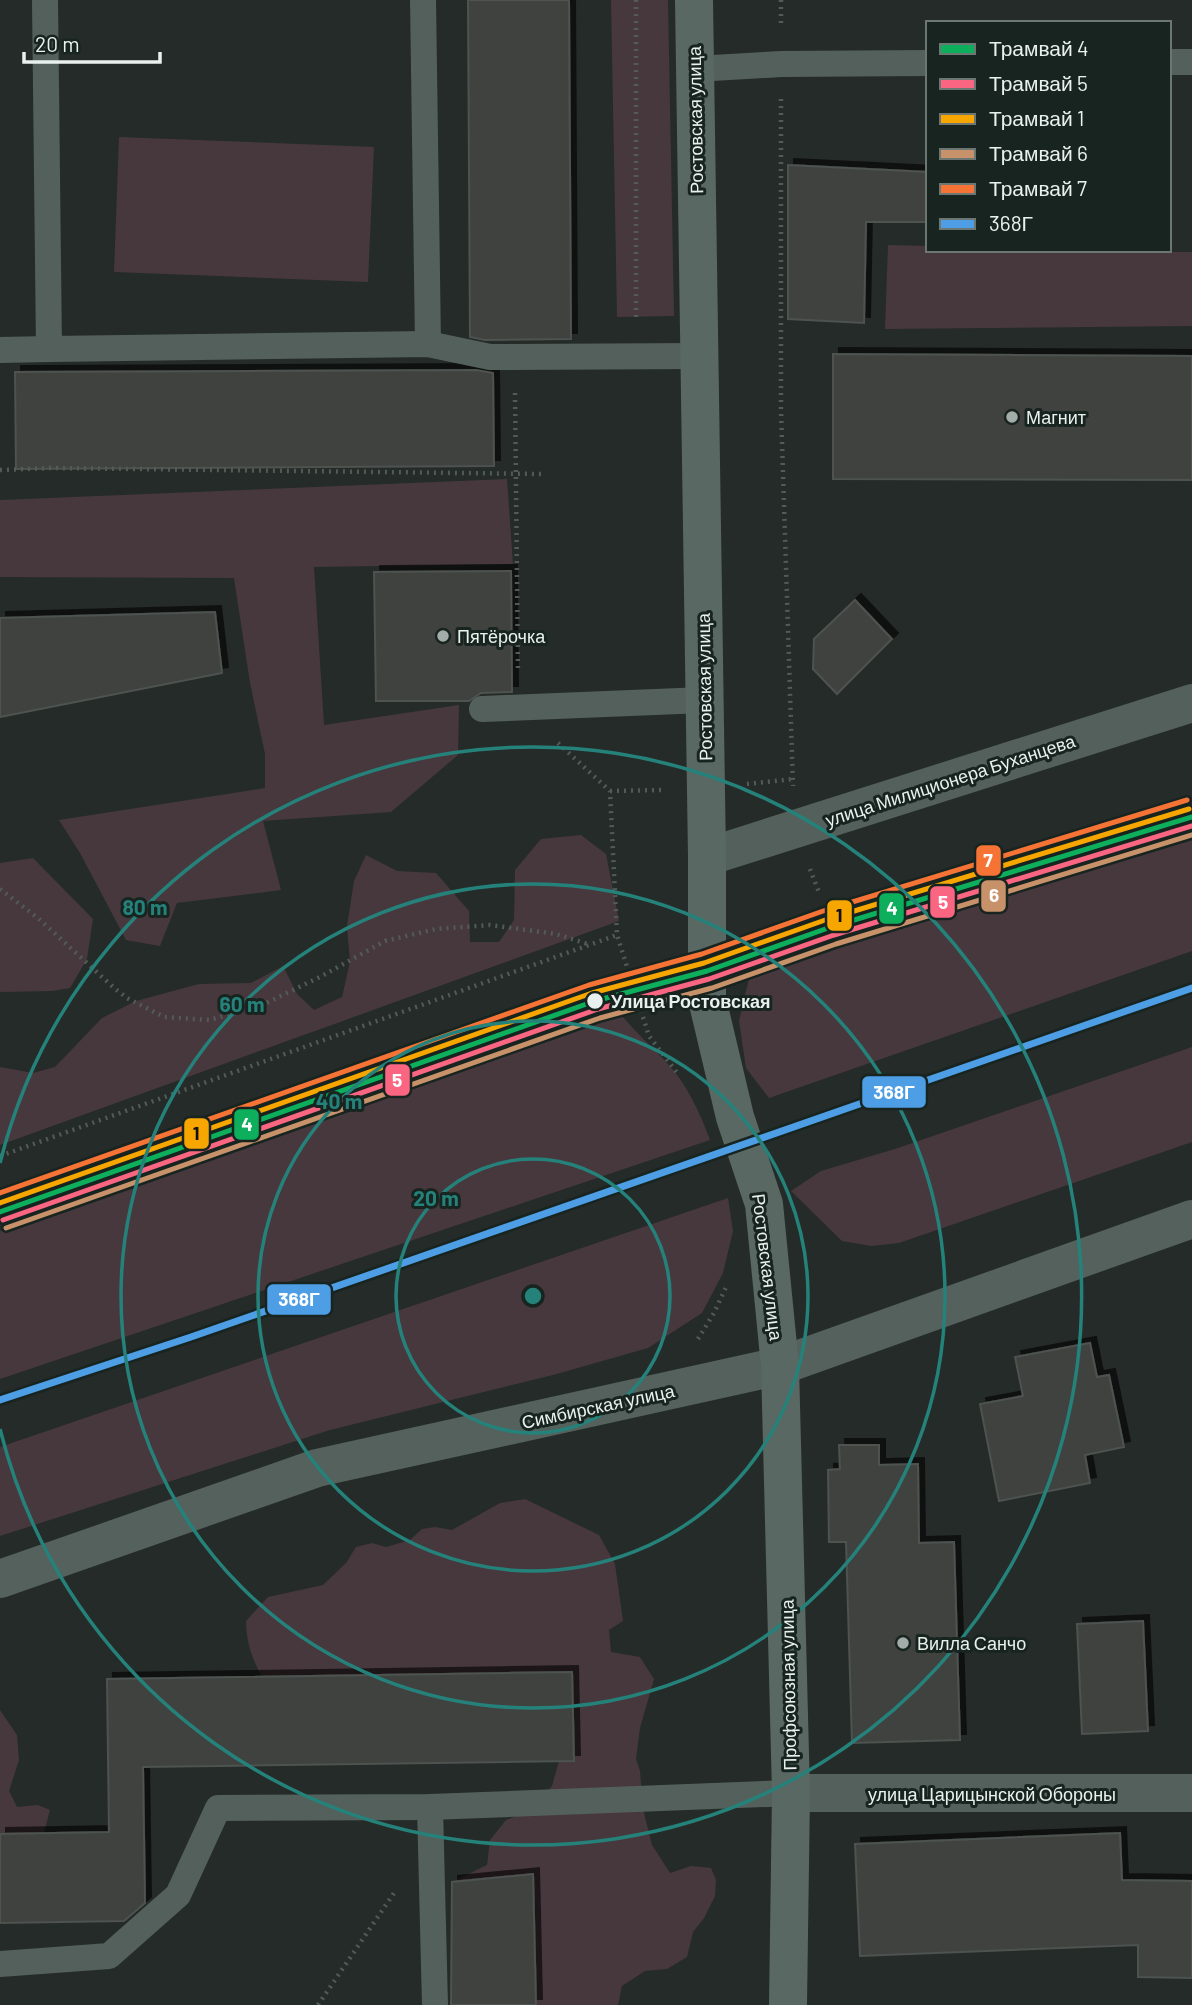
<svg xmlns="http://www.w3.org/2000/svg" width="1192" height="2005" font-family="Barlow,sans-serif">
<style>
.green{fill:#47383d}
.building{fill:#3f4341;stroke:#4d5250;stroke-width:2;filter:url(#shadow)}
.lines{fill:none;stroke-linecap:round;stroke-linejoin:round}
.path{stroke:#525b58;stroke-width:4.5;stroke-dasharray:2 5;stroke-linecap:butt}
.lane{stroke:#54605b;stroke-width:26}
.street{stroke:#54605b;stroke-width:38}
.secondary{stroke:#54615c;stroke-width:38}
.primary{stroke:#596863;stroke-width:38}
.rail-1-casing{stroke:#182420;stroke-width:12}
.rail-1{stroke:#4d9ee5;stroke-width:7}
.tram-1-casing{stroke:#182420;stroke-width:10}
.tram-2-casing{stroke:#182420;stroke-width:10}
.tram-3-casing{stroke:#182420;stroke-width:10}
.tram-4-casing{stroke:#182420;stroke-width:10}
.tram-5-casing{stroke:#182420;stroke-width:10}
.tram-1{stroke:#0daf5c;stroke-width:5}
.tram-2{stroke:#fa6682;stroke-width:5}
.tram-3{stroke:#f7a600;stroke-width:5}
.tram-4{stroke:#c7916a;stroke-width:5}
.tram-5{stroke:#f57335;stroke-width:5}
.ring{fill:none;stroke:#25827b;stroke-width:3.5}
.poi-dot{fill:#a4aca9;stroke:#182420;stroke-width:2.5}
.stop-dot{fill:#e9f1ee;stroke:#182420;stroke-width:2.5}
.labels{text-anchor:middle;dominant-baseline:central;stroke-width:6;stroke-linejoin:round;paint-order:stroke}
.street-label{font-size:18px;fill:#e9f1ee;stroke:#182420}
.poi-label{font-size:18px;fill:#e9f1ee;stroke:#182420;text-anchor:start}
.stop-label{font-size:18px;font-weight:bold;fill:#e9f1ee;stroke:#182420;text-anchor:start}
.centre{fill:#25827b;stroke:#182420;stroke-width:3.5}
.ring-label{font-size:21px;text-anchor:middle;font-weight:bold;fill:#25827b;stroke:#182420;stroke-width:6;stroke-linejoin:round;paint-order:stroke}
.line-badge{stroke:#182420;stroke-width:2.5}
.badge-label{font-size:19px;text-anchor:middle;font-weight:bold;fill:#fff}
.pale-badge-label{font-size:19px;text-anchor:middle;font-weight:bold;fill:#111}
</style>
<defs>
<filter id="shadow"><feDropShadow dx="6" dy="-6" stdDeviation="0" flood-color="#0009"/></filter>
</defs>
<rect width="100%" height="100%" fill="#252b28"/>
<g class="green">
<path d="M 611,0 L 668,0 L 674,316 L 617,317 Z"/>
<path d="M 119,137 L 374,147 L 368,282 L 114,272 Z"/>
<path d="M 888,245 L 928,246 L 928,250 L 1192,252 L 1192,326 L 885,329 Z"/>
<path d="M 507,479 L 513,564 L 314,567 L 324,725 L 459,705 L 458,755 L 391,812 L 263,821 L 281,890 L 177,903 L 160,946 L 126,940 L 80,853 L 59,820 L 265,788 L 265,754 L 250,683 L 234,578 L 0,577 L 0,500 Z"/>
<path d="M 1192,830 L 1192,951 L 769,1098 L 746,1068 L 739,1021 L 751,970 Z"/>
<path d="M 581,835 L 606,854 L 619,921 L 0,1145 L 0,1067 L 33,1073 L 55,1067 L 102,1018 L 136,1001 L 199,984 L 251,983 L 283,966 L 297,994 L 314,1010 L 342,997 L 350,962 L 347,926 L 354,881 L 366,855 L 397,871 L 436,873 L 469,911 L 470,942 L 499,942 L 514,920 L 515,870 L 541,839 Z"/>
<path d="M 33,858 L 93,919 L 87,959 L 70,988 L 52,991 L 0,992 L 0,863 Z"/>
<path d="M 618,1011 C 633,1030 651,1046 667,1063 C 687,1084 700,1113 710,1140 L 0,1379 L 0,1231 Z"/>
<path d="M 1192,1047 L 1192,1142 L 899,1243 L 872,1246 L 842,1241 L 791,1191 L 821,1171 L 895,1149 Z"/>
<path d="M 728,1198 L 733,1231 L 723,1273 L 702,1313 L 648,1348 L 553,1375 L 330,1430 L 0,1536 L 0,1447 Z"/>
<path d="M 525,1499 L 599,1535 L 615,1564 L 623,1621 L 609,1630 L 611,1652 L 640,1657 L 654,1679 L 640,1728 L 636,1759 L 640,1771 L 643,1809 L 652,1845 L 670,1873 L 691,1866 L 711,1868 L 716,1880 L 715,1896 L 704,1918 L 693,1932 L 687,1957 L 667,1969 L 645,1971 L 622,1986 L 618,2005 L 536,2005 L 533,1874 L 452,1882 L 487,1865 L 490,1840 L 506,1820 L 530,1811 L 552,1786 L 559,1761 L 262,1677 C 252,1659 246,1641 246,1621 L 268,1597 L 323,1585 L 346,1563 L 356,1547 L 372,1543 L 386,1547 L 410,1540 L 422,1529 L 435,1527 L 452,1530 L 500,1503 Z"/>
<path d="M 0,1710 L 17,1735 L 19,1760 L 9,1791 L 17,1807 L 38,1805 L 50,1810 L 44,1833 L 0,1834 Z"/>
</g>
<g class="building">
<path d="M 468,0 L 569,0 L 571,339 L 485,340 L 470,337 Z"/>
<path d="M 788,165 L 928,172 L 928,222 L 866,222 L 864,323 L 788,319 Z"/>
<path d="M 833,354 L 1192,356 L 1192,480 L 833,479 Z"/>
<path d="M 476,370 L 493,373 L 494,466 L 16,469 L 15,372 Z"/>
<path d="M 511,571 L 512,692 L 481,693 L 469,701 L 376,701 L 374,572 Z"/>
<path d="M 855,600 L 892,639 L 837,694 L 813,669 L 814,639 Z"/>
<path d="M 215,612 L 222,673 L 0,717 L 0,618 Z"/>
<path d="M 1090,1343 L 1097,1377 L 1109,1375 L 1124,1447 L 1085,1455 L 1090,1483 L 999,1501 L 980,1404 L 1023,1396 L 1015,1357 Z"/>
<path d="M 839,1445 L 879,1445 L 879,1465 L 918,1464 L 919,1543 L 954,1542 L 960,1740 L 852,1743 L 846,1542 L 829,1542 L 828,1470 L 840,1469 Z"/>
<path d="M 1143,1621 L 1148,1731 L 1082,1734 L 1077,1624 Z"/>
<path d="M 572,1672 L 574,1761 L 143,1767 L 145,1903 L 124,1921 L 0,1923 L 0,1834 L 109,1832 L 107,1679 Z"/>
<path d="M 1120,1833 L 1122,1880 L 1192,1881 L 1192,1978 L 1138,1977 L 1138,1945 L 860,1956 L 855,1844 Z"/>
<path d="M 533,1874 L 536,2005 L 451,2005 L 452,1882 Z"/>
</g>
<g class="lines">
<g class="path">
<path d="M 636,0 L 636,319"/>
<path d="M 781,0 L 781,27"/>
<path d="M 781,99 L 781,410 L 793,786"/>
<path d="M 515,393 L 518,671"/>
<path d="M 0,470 L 52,468 L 541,474"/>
<path d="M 558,743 L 610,791 L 617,935 L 649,1036 L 678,1074"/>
<path d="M 747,784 L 793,779"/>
<path d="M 610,791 L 665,790"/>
<path d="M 810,869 L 820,895"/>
<path d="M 0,889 L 38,918 L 113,987 L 127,998 L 164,1017 L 209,1020 L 258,1007 L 320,977 L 385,941 L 436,929 L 490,925 L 556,934 L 591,945"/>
<path d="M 0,1156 L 617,935"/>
<path d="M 698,1339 L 714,1313 L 727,1285"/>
<path d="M 318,2005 L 394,1893"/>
</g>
<g class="lane">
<path d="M 45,0 L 49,349 L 428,344 L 490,357 L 699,356"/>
<path d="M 423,0 L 428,344"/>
<path d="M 1169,62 L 1192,62"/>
<path d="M 695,69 L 781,64 L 928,63"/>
<path d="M 0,350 L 49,349"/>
<path d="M 482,709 L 704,700"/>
<path d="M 430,1807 L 435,2005"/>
<path d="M 0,1964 L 109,1956 L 178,1895 L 218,1808 L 430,1807 L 791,1793"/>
</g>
<g class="street">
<path d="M 707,857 L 1192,703"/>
<path d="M 791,1793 L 1192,1793"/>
</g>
<path class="secondary" d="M 0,1579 L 317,1468 L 780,1366 L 1192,1219"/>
<path class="primary" d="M 694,0 L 707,857 L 707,999 L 735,1117 L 764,1204 L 780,1366 L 791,1793 L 788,2005"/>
<g class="rail-1-casing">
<path id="rail-1" d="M 0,1400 L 191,1337 L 1192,988"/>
</g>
<use href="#rail-1" class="rail-1"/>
<g class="tram-1-casing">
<path id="tram-1" d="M 0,1212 L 595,1001 L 707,971 L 831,927 L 1192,817"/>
</g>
<g class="tram-2-casing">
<path id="tram-2" d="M 3,1220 L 598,1009 L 709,979 L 834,935 L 1192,826"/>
</g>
<g class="tram-3-casing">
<path id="tram-3" d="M 0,1203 L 592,993 L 704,963 L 828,919 L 1189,809"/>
</g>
<g class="tram-4-casing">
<path id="tram-4" d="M 6,1228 L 600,1018 L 712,988 L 836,944 L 1192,835"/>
</g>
<g class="tram-5-casing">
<path id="tram-5" d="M 0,1193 L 589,985 L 702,954 L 826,910 L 1187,800"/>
</g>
<use href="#tram-1" class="tram-1"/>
<use href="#tram-2" class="tram-2"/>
<use href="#tram-3" class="tram-3"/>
<use href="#tram-4" class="tram-4"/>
<use href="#tram-5" class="tram-5"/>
</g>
<g class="ring">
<circle cx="533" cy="1296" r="137"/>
<circle cx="533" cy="1296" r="275"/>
<circle cx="533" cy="1296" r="412"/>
<path d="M0 1163A549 549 0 1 1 0 1429"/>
</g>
<g class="poi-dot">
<circle cx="1012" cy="417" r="7"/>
<circle cx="443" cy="636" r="7"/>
<circle cx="903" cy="1643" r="7"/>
</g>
<circle class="stop-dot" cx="595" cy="1001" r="9"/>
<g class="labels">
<g class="street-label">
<text transform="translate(695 120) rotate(-91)">Ростовская улица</text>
<text transform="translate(704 687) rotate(-91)">Ростовская улица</text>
<text transform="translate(950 780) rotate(-18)">улица Милиционера Буханцева</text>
<text transform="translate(768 1267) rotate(83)">Ростовская улица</text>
<text transform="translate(598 1406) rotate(-12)">Симбирская улица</text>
<text transform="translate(788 1685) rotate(-91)">Профсоюзная улица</text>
<text x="992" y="1794">улица Царицынской Обороны</text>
</g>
<g class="poi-label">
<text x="1026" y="417">Магнит</text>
<text x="457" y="636">Пятёрочка</text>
<text x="917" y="1643">Вилла Санчо</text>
</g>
<g class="stop-label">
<text x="611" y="1001">Улица Ростовская</text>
</g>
</g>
<circle cx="533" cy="1296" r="10" class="centre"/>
<g class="ring-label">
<text x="145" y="915">80 m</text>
<text x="242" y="1012">60 m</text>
<text x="339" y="1109">40 m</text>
<text x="436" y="1206">20 m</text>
</g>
<g class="line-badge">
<rect x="975" y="844" width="27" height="33" rx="7" fill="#f57335"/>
<rect x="980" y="879" width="27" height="34" rx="7" fill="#c7916a"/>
<rect x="929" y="885" width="27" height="34" rx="7" fill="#fa6682"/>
<rect x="878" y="892" width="27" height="33" rx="7" fill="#0daf5c"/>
<rect x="826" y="899" width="27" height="33" rx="7" fill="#f7a600"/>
<rect x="384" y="1063" width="27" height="34" rx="7" fill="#fa6682"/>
<rect x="861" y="1075" width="66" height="34" rx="7" fill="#4d9ee5"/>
<rect x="233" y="1108" width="27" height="33" rx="7" fill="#0daf5c"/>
<rect x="183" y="1117" width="27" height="33" rx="7" fill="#f7a600"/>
<rect x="266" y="1283" width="66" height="33" rx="7" fill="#4d9ee5"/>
</g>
<g class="badge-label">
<text x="988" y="867">7</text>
<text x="994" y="902">6</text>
<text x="943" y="909">5</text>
<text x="892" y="915">4</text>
<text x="397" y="1087">5</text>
<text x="894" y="1099">368Г</text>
<text x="247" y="1131">4</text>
<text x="299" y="1306">368Г</text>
</g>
<g class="pale-badge-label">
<text x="839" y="922">1</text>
<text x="196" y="1140">1</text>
</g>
<rect x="926" y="21" width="245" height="231" fill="#182420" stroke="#6c7672" stroke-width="2"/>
<rect x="940" y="44" width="35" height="10" fill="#0daf5c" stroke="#6c7672" stroke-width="2"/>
<text x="989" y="56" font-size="21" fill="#e9f1ee">Трамвай 4</text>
<rect x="940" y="79" width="35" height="10" fill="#fa6682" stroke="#6c7672" stroke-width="2"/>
<text x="989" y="91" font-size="21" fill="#e9f1ee">Трамвай 5</text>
<rect x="940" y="114" width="35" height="10" fill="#f7a600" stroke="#6c7672" stroke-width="2"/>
<text x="989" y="126" font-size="21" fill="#e9f1ee">Трамвай 1</text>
<rect x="940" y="149" width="35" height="10" fill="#c7916a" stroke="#6c7672" stroke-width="2"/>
<text x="989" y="161" font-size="21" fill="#e9f1ee">Трамвай 6</text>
<rect x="940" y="184" width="35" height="10" fill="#f57335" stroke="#6c7672" stroke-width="2"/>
<text x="989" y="196" font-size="21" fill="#e9f1ee">Трамвай 7</text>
<rect x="940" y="219" width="35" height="10" fill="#4d9ee5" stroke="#6c7672" stroke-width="2"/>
<text x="989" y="231" font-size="21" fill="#e9f1ee">368Г</text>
<path d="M24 52v10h136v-10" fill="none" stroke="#e9f1ee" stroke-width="3.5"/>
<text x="35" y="52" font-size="21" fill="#e9f1ee" stroke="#182420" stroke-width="5" paint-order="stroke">20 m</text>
</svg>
